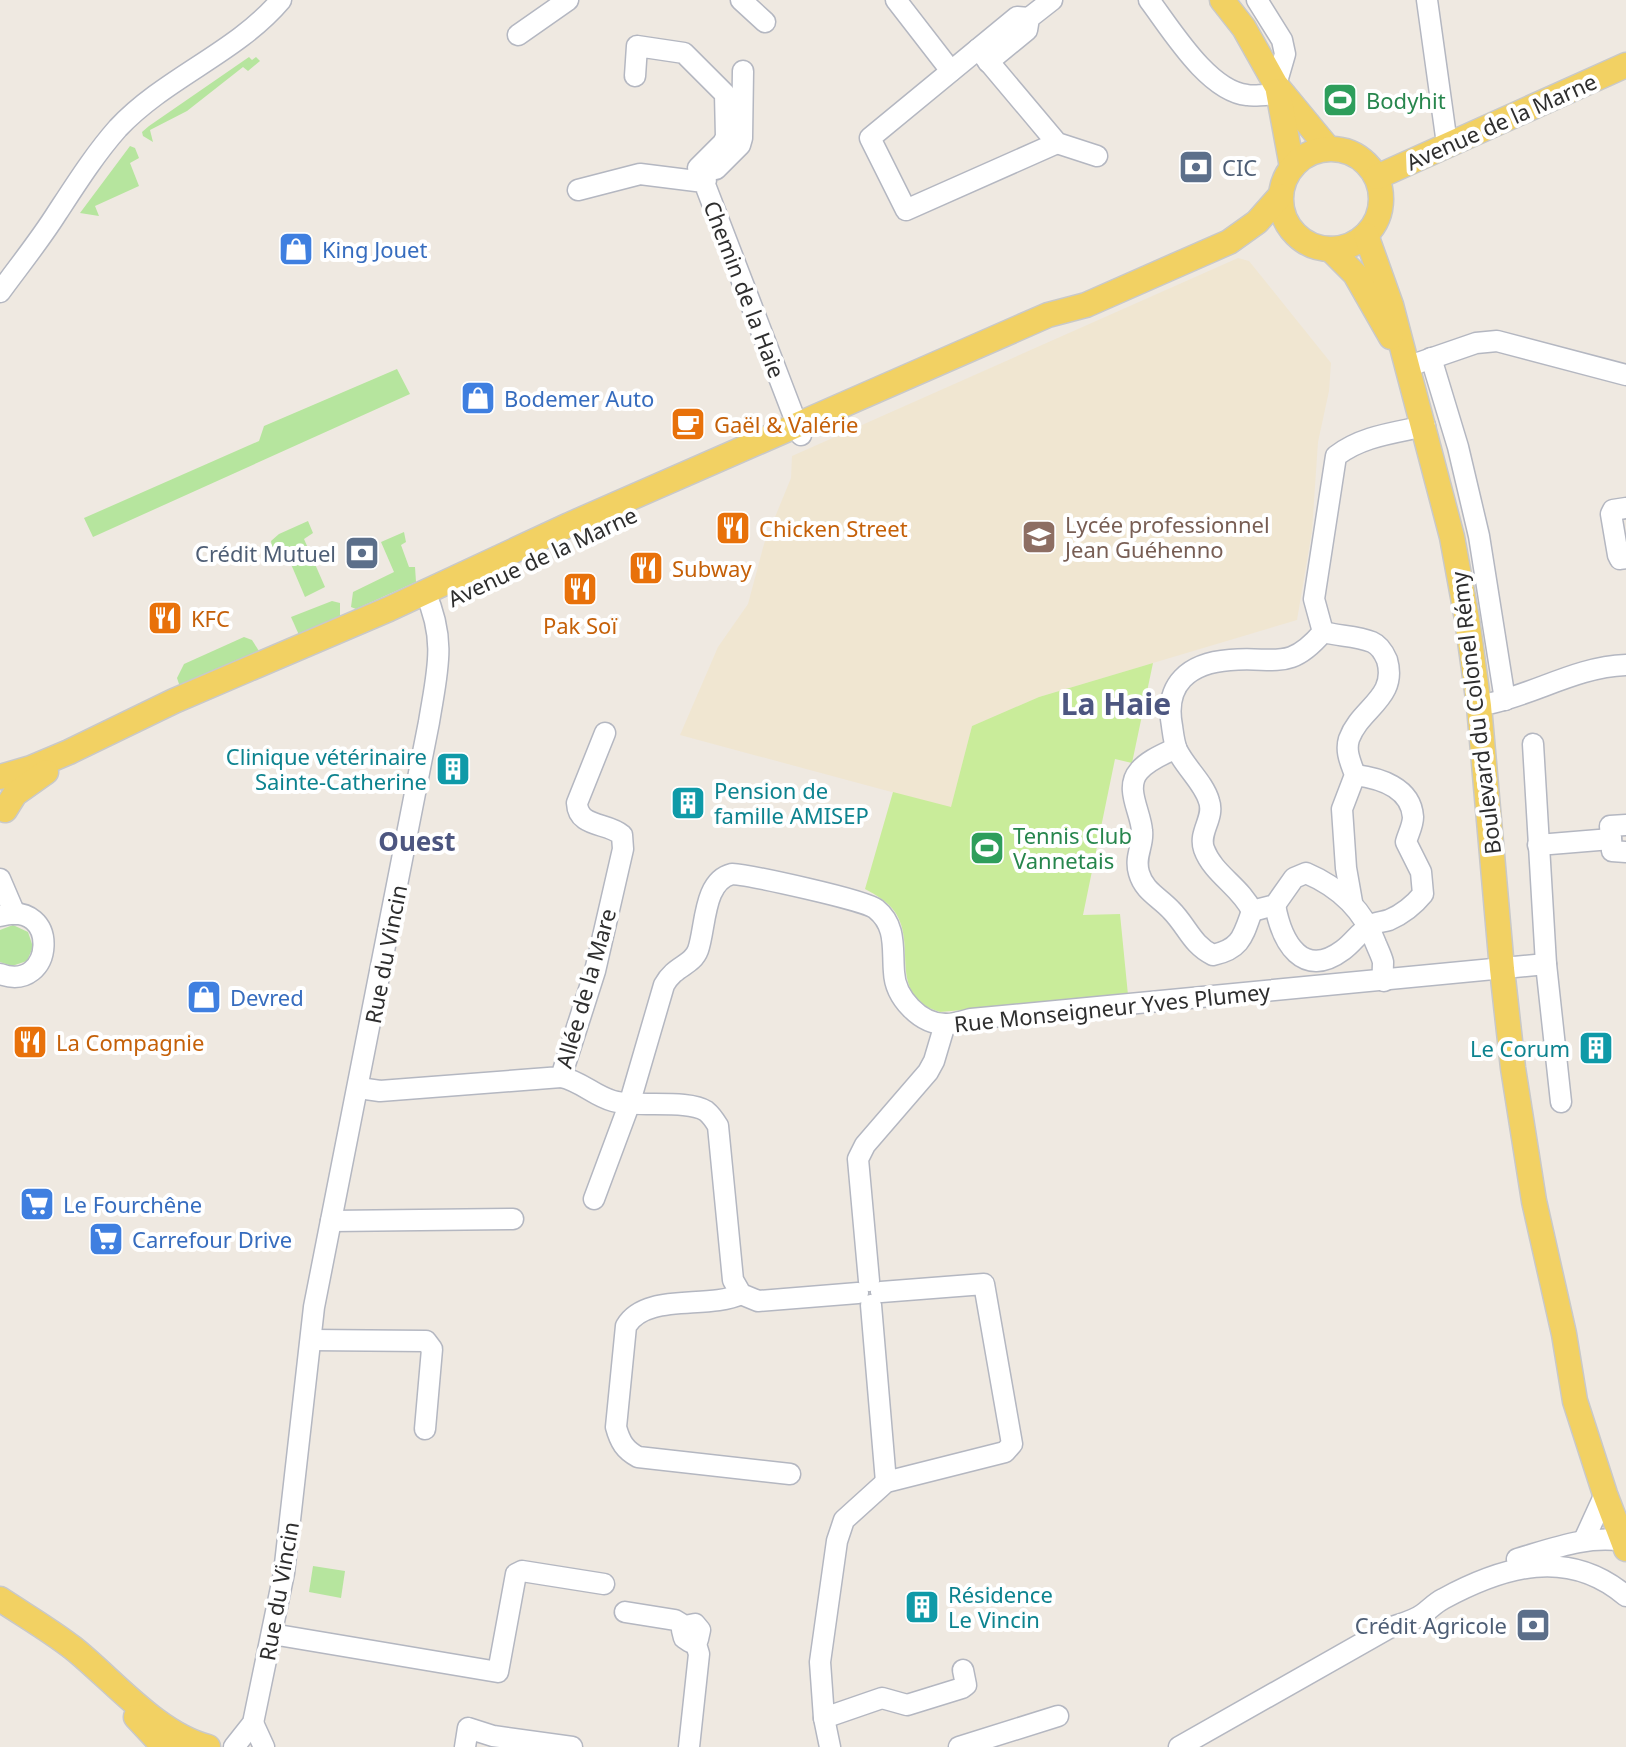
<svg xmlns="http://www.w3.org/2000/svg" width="1626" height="1747" font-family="'Noto Sans',sans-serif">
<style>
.education{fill:#f0e6d1}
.green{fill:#b6e59e}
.pitch{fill:#c9ec9a}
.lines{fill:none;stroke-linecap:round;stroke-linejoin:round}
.minor-casing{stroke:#b4b7c1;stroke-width:23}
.major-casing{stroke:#c9c9c9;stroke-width:27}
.minor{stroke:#fff;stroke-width:20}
.major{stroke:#f2d163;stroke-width:24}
.labels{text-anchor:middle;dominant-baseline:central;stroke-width:8;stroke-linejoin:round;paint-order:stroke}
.leisure-label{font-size:22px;fill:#27864d;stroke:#fff;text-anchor:start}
.street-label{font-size:22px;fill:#2e2e2e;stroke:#fff}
.service-label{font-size:22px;fill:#4e5e75;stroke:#fff;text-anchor:end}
.shop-label{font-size:22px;fill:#366cbe;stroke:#fff;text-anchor:start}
.food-label{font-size:22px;fill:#c56008;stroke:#fff;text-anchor:start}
.education-label{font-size:22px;fill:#785e54;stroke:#fff;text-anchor:start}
.culture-label{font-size:22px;fill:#0d838f;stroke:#fff;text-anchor:end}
.quarter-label{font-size:26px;font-weight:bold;fill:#4d5680;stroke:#fff}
.district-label{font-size:30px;font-weight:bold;fill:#4d5680;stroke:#fff}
</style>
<rect width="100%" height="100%" fill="#efe9e1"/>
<path class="education" d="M 1238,258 L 1249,261 L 1331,363 L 1329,391 L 1318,442 L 1312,531 L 1297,620 L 1039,697 L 972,726 L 951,808 L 680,735 L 718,647 L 748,604 L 764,544 L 791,478 L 792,456 Z"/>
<g class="green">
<path d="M 249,57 L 252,60 L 256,57 L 260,61 L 248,71 L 243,67 L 187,111 L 150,130 L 153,142 L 143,136 L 142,132 L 149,126 Z"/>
<path d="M 130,146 L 135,148 L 139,158 L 130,163 L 139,186 L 95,206 L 99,216 L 80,213 Z"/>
<path d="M 397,369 L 410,394 L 93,537 L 84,518 L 259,441 L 264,426 Z"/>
<path d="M 308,521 L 313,533 L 304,539 L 325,587 L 305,597 L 282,543 L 272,547 L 271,541 L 279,534 Z"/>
<path d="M 404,532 L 406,542 L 401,545 L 409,567 L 415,567 L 416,582 L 356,609 L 351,607 L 353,592 L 394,572 L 381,542 Z"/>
<path d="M 332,601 L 340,603 L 340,616 L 299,635 L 291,617 Z"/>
<path d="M 244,637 L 252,640 L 259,651 L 180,687 L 177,678 L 184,664 Z"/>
<path d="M 13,925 L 28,932 L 33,947 L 27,961 L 12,966 L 0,962 L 0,930 Z"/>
<path d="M 313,1566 L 345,1571 L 341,1598 L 309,1592 Z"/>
</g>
<path class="pitch" d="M 1153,663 L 1132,763 L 1115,759 L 1083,915 L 1120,914 L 1128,995 L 940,1012 C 886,995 918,946 895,912 C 887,901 876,895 865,889 L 893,792 L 951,807 L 972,726 L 1039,697 Z"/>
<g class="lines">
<g class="minor-casing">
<g id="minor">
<path d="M 741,0 L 765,22"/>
<path d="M 896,0 L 951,71"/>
<path d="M 1149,0 C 1171,29 1208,91 1247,95 C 1253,96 1260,95 1266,95 L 1276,85 L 1285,54 L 1282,40 L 1257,0"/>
<path d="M 1427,0 L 1447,144"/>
<path d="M 1029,18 L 1017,17 L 870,138 L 906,210 L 1057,143"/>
<path d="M 518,35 L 568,0"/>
<path d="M 978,49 L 1057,143 L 1097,156"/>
<path d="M 988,62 L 1027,30 L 1029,18 L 1052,0"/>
<path d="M 635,76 L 637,46 L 684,53 L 725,94 L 726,137 L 723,143 L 698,168 L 706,180"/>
<path d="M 716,169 L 740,145 L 742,138 L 743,71"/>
<path d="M 578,190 L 640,174 L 704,182 L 801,435"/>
<path d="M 0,292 C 19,266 40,240 57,213 C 76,184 95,154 118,128 C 166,77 236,53 281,0"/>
<path d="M 1431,358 L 1458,447 L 1479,536 L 1505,700"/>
<path d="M 1418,363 L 1476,343 L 1497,341 L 1626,375"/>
<path d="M 1626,508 L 1613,510 L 1611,514 L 1618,555 L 1620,559 L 1626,558"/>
<path d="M 1323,632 C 1338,636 1358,636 1372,642 C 1379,645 1384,653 1387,660 C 1398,698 1360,708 1349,739 C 1345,752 1351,763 1355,775 L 1342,809 L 1346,868 L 1352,902"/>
<path d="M 1492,703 C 1539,692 1577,667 1626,665"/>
<path d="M 1533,744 L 1546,964"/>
<path d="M 1176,748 C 1164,754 1148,760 1139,771 C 1124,788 1141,812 1142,831 C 1144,845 1134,856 1139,873 C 1144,891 1159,897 1171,910 C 1187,926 1192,945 1213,955 C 1241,949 1243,936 1252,911"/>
<path d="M 1626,825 L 1610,826 L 1612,851 L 1626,852"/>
<path d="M 1538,845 L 1611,839"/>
<path d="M 0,879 L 15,914"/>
<path d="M 1275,905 C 1282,943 1303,980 1343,950 C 1353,943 1360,931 1371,925 C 1376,922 1383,922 1389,920 C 1403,914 1414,905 1423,894 L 1421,872 L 1406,842 C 1408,834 1413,826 1413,817 C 1411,787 1379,778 1355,775"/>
<path d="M 0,916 C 61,898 55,994 0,974"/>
<path d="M 1384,981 C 1382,974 1383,969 1383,962 C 1382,957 1378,949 1376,944 C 1364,911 1339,887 1306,873 L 1294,878 L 1275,905 L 1252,911 C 1241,887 1213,874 1204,849 C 1198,832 1215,818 1209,801 C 1204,783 1185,767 1177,750 C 1174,743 1173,733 1172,726 C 1164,684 1189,663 1230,660 C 1275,656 1289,672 1323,632 L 1314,599 L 1336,456 C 1362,436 1394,433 1425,426"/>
<path d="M 561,1077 C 581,1081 594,1096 613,1101 C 638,1108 687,1099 706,1111 C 711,1115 715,1121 718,1126 L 733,1280 L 741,1294 L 758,1301 L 858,1293"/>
<path d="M 359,1088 L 380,1091 L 561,1077 L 595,971 L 623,849 L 622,835 C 607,822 578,828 577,803 L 605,733"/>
<path d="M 594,1199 L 629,1105 L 664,985 C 675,965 692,966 698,950 C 706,927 703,881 732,874 C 750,875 865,900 876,909 C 897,926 892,949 894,972 C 895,997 920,1025 947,1024 C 954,1024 963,1021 971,1019 L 1546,964 L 1561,1102"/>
<path d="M 331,1221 L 513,1219"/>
<path d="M 869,1281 L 858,1159 L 865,1145 L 928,1072 L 934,1061 L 945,1024"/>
<path d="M 741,1294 C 708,1310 646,1292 626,1326 L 616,1427 C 620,1442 625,1450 638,1457 L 790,1474"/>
<path d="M 871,1305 L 886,1482"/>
<path d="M 311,1340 L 426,1341 L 432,1349 L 425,1429"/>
<path d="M 1584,1540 L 1605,1494"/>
<path d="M 1517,1559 C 1552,1549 1587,1535 1623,1541"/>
<path d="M 625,1612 L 675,1620 L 685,1626 L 695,1624 L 700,1630 L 698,1639 L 690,1642 L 684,1638 L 682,1630 L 685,1626"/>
<path d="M 272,1634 L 498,1672 L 516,1574 L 522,1571 L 604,1584"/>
<path d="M 824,1718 L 882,1698 L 907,1705 L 962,1688 L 966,1685 L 963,1670"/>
<path d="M 253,1723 L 264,1747"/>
<path d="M 234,1747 L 253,1723 L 284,1573 L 314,1307 L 429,722 C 437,672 447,641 425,592"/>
<path d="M 465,1747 L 468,1728 L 493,1736 L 572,1747"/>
<path d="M 689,1747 L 699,1654 L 695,1641"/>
<path d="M 830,1747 L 824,1718 L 820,1662 L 837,1541 L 844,1520 L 886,1482 L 1005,1452 L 1012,1444 L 984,1284 L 881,1292"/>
<path d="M 959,1747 L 1058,1716"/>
<path d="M 1179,1747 L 1389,1628 C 1400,1624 1414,1621 1423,1614 C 1430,1609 1435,1603 1443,1599 C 1504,1566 1568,1547 1626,1596"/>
</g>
</g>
<g class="major-casing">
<g id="major">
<path d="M 1222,0 L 1244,28 L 1276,85 L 1328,148"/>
<path d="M 1278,91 L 1292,167"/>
<circle cx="1331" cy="199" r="50"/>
<path d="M 1377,177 L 1626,65"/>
<path d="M 1366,235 L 1391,305 L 1452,537 L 1467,619 L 1479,706 L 1502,969 L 1513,1068 L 1534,1201 L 1564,1334 L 1575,1401 L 1605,1494 L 1626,1549"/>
<path d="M 1330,249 L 1355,274 L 1391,337"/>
<path d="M 0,777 L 31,768 L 69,752 L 174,701 L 389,609 L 569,525 L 1048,315 L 1086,305 L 1229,242 L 1257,222 L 1280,196"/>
<path d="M 5,810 L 15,794 L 46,772"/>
<path d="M 0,1599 C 24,1615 50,1630 73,1648 C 113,1680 157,1734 208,1747"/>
<path d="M 136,1717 L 164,1747"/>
</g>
</g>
<use href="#minor" class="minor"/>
<use href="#major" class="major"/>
</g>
<defs>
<g id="stadium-square" transform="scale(1.8)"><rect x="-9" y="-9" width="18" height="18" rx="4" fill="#2e9e5b" stroke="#fff"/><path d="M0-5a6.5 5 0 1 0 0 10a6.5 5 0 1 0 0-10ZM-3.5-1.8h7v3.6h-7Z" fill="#fff"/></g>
<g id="bank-square" transform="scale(1.8)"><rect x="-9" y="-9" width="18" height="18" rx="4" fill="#5c6f8a" stroke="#fff"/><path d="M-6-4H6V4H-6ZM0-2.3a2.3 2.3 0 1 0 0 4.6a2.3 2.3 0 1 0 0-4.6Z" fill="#fff"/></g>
<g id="shop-square" transform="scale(1.8)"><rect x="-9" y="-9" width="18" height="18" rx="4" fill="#3f7fe0" stroke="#fff"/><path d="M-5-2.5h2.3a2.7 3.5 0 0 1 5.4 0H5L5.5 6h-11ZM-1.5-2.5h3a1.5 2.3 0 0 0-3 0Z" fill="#fff"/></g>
<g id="cafe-square" transform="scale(1.8)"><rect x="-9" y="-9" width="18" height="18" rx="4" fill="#e8710a" stroke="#fff"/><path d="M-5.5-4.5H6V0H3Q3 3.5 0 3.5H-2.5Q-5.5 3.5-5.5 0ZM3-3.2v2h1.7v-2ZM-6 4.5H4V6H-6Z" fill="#fff"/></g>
<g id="restaurant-square" transform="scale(1.8)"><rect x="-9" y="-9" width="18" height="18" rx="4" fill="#e8710a" stroke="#fff"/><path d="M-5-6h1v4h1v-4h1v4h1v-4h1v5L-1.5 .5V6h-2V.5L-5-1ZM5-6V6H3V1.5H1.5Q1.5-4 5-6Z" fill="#fff"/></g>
<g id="school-square" transform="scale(1.8)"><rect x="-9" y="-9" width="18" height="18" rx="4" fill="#8d6e63" stroke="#fff"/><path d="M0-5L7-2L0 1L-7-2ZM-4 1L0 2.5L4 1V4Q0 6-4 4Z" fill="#fff"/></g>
<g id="building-square" transform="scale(1.8)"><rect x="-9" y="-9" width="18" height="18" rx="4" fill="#0f9aa8" stroke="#fff"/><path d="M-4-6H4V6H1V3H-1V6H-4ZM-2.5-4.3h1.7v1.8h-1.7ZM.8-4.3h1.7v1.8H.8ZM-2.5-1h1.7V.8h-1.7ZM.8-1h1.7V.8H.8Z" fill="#fff"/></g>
<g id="supermarket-square" transform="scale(1.8)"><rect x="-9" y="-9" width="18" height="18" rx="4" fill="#3f7fe0" stroke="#fff"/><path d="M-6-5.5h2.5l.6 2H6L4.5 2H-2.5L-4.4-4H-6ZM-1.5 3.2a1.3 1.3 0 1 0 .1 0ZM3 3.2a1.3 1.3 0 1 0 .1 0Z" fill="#fff"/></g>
</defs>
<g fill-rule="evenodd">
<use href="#stadium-square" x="1340" y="100"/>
<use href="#bank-square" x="1196" y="167"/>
<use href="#shop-square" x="296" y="249"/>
<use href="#shop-square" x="478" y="398"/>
<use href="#cafe-square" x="688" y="424"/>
<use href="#restaurant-square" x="733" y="528"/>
<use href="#school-square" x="1039" y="537"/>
<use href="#bank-square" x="362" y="553"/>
<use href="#restaurant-square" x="646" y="568"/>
<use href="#restaurant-square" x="580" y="589"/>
<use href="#restaurant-square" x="165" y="618"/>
<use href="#building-square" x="453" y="769"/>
<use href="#building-square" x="688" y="803"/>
<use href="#stadium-square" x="987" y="848"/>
<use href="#shop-square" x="204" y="997"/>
<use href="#restaurant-square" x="30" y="1042"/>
<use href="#building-square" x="1596" y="1048"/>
<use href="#supermarket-square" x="37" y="1204"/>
<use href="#supermarket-square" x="106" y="1239"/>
<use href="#building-square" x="922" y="1607"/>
<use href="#bank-square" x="1533" y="1625"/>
</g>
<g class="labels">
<g class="leisure-label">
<text x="1366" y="100">Bodyhit</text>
<text x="1013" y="835">Tennis Club<tspan x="1013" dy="25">Vannetais</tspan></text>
</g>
<g class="street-label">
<text transform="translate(1501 121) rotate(-24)">Avenue de la Marne</text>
<text transform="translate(745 289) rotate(69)">Chemin de la Haie</text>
<text transform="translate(542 556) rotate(-25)">Avenue de la Marne</text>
<text transform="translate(1475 713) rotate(-97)">Boulevard du Colonel Rémy</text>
<text transform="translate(385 954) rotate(-79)">Rue du Vincin</text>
<text transform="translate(585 988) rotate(-74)">Allée de la Mare</text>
<text transform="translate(1112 1007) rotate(-6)">Rue Monseigneur Yves Plumey</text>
<text transform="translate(278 1591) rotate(-80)">Rue du Vincin</text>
</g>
<g class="service-label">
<text x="1222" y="167" text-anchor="start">CIC</text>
<text x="336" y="553">Crédit Mutuel</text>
<text x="1507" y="1625">Crédit Agricole</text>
</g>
<g class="shop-label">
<text x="322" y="249">King Jouet</text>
<text x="504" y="398">Bodemer Auto</text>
<text x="230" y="997">Devred</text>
<text x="63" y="1204">Le Fourchêne</text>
<text x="132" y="1239">Carrefour Drive</text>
</g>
<g class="food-label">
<text x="714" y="424">Gaël &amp; Valérie</text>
<text x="759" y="528">Chicken Street</text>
<text x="672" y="568">Subway</text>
<text x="191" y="618">KFC</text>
<text x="580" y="625" text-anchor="middle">Pak Soï</text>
<text x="56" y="1042">La Compagnie</text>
</g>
<g class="education-label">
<text x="1065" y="524">Lycée professionnel<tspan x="1065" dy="25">Jean Guéhenno</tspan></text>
</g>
<g class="culture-label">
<text x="427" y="756">Clinique vétérinaire<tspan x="427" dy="25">Sainte-Catherine</tspan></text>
<text x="714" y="790" text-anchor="start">Pension de<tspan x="714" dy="25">famille AMISEP</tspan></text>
<text x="1570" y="1048">Le Corum</text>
<text x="948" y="1594" text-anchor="start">Résidence<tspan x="948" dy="25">Le Vincin</tspan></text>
</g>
<g class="quarter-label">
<text x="417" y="841">Ouest</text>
</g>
<g class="district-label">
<text x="1116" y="703">La Haie</text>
</g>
</g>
</svg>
